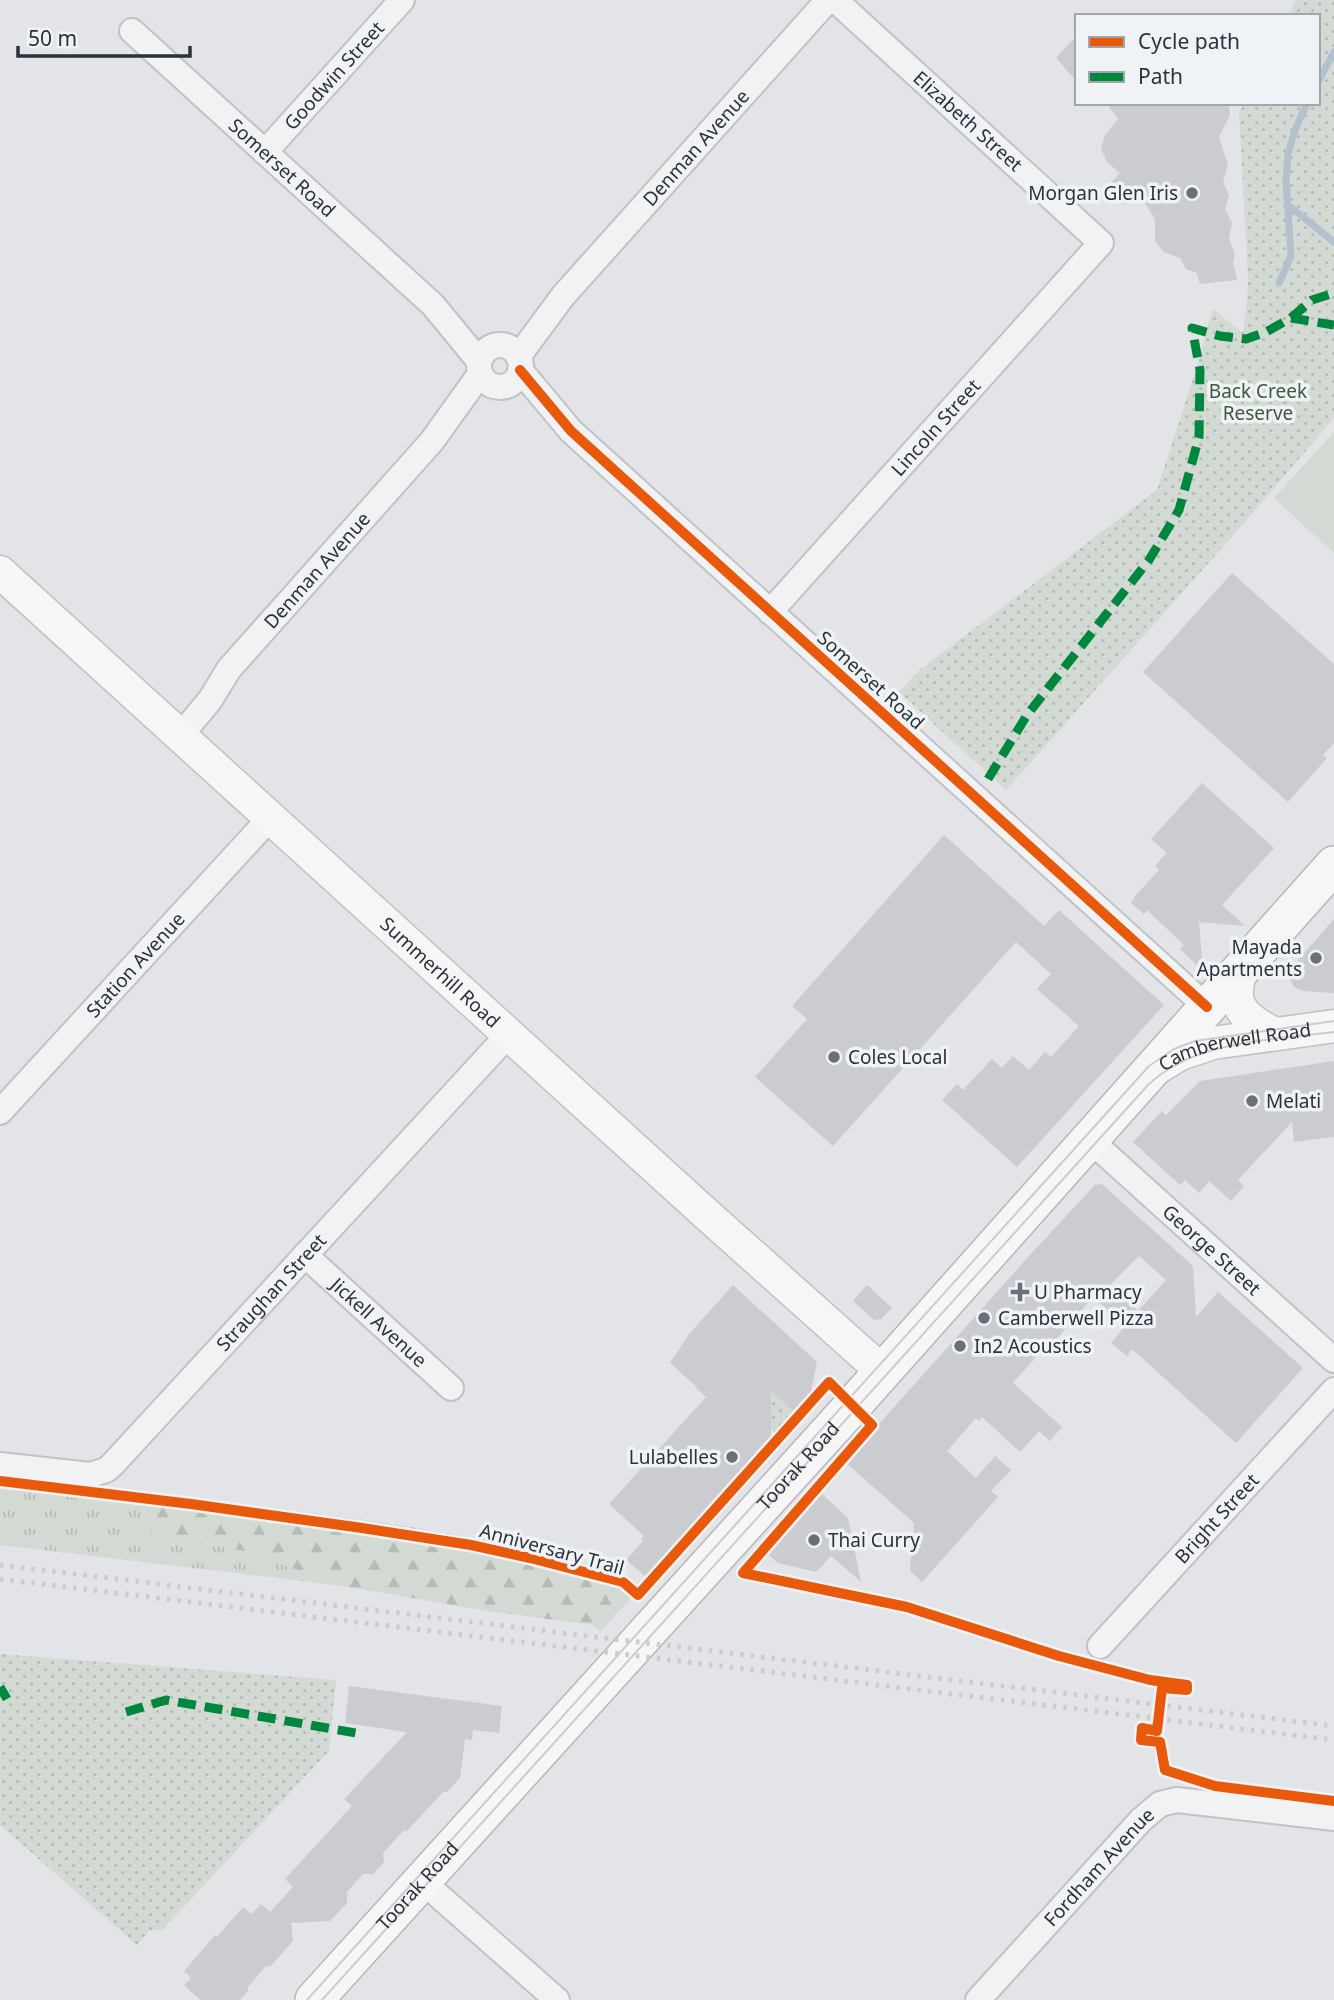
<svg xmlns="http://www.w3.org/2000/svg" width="1334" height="2000" font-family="'Noto Sans',sans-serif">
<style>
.grass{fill:url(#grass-tufts)}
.forest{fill:url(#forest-firs)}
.park{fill:url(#park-dots)}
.garden{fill:#d3dad3}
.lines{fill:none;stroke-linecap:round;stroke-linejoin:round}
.stream{stroke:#b3c1cf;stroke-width:7}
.building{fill:#cacccf;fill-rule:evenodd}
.minor-casing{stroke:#c0c2c5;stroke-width:28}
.major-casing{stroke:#bfc1c4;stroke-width:35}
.highway-casing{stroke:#b5b7bb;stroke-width:40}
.minor{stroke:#f1f2f4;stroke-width:24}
.major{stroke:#f6f6f6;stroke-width:32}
.highway{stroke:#f6f6f6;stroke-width:37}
.tram{stroke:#cbccce;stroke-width:2}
.rail{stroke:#cbccce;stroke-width:5;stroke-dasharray:3.5 7;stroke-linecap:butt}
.quiet{stroke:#00873e;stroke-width:9;stroke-dasharray:18 9;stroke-linecap:butt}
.cycleway-casing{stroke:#f0f3f6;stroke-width:15}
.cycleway{stroke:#e8590c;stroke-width:10}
.poi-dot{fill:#6a7079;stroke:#f0f3f6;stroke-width:2.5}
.labels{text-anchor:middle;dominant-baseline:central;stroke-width:7;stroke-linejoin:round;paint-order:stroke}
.street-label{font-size:19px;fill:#2a323e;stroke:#f0f3f6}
.poi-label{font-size:19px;fill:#2a323e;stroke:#f0f3f6;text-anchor:start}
.park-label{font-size:19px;fill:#405939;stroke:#f0f3f6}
</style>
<defs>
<pattern id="grass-tufts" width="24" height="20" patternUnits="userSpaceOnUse" patternTransform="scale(1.75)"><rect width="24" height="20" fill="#d3dad3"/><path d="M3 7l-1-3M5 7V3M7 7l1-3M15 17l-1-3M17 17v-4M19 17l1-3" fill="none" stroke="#b5bcb6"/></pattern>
<pattern id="forest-firs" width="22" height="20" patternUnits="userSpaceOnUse" patternTransform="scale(1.75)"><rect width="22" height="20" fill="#d3dad3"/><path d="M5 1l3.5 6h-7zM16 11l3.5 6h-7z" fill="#b5bcb6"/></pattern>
<pattern id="park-dots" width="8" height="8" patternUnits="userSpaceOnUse" patternTransform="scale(1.75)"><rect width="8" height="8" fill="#d3dad3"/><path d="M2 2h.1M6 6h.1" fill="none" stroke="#b5bcb6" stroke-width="1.8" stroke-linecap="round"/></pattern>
</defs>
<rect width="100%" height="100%" fill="#e2e4e7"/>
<path class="grass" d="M 0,1484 L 97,1496 L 133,1490 L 152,1534 L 244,1551 L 343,1586 L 0,1545 Z"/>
<path class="forest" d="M 133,1490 L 381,1522 L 505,1543 L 623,1574 L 640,1588 L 601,1631 L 598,1630 L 593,1625 L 487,1611 L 343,1586 L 244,1551 L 152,1534 Z"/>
<g class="park">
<path d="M 1296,0 L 1334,0 L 1334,418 L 1231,538 L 1006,790 L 899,692 L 921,669 L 1157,490 L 1198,363 L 1213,309 L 1243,333 L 1247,301 L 1248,278 L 1239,113 L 1244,103 L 1318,103 L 1318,16 L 1289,16 Z"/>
<path d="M 698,1325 L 796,1414 L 778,1435 L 681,1347 Z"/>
<path d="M 0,1654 L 336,1680 L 329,1751 L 163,1929 L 149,1931 L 137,1945 L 0,1825 Z"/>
</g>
<path class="garden" d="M 1334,432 L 1334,553 L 1274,498 Z"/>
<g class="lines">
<g class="stream">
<path d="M 1318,82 L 1334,52"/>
<path d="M 1288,205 L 1334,242"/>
<path d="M 1279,283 L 1291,256 L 1286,181 L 1288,154 L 1295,130 L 1307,103"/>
</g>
</g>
<g class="building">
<path d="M 1077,35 L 1077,82 L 1056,58 Z"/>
<path d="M 1106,103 L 1229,103 L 1230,115 L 1219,137 L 1228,165 L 1223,182 L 1229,195 L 1225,209 L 1232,223 L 1229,239 L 1235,254 L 1233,262 L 1237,280 L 1200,284 L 1197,273 L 1186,269 L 1180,258 L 1164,252 L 1155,241 L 1155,219 L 1140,196 L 1127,204 L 1111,201 L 1110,184 L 1120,173 L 1107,162 L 1101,149 L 1105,135 L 1118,119 Z"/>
<path d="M 1232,573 L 1334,664 L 1334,743 L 1323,755 L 1327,758 L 1288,802 L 1143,672 Z"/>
<path d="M 1202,783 L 1274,848 L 1222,905 L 1245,926 L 1199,922 L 1203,971 L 1180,949 L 1184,945 L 1147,910 L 1144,914 L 1131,903 L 1136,895 L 1159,870 L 1155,866 L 1167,853 L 1151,839 Z"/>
<path d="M 944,835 L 1044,926 L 1059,910 L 1164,1005 L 1017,1167 L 942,1100 L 957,1084 L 963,1090 L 992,1059 L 1002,1068 L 1013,1056 L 1029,1070 L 1045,1052 L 1051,1057 L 1079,1026 L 1037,989 L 1051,974 L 1016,942 L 833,1146 L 755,1077 L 807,1019 L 792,1006 Z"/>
<path d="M 1334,919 L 1334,993 L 1303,991 L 1294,987 L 1290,980 L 1293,966 Z"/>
<path d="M 1334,1061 L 1334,1137 L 1294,1142 L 1292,1122 L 1238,1180 L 1244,1186 L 1231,1201 L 1209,1181 L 1199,1193 L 1185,1180 L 1180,1185 L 1133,1142 L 1162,1111 L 1166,1115 L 1200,1081 Z"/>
<path d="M 1102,1184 L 1193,1266 L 1196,1317 L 1218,1292 L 1303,1368 L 1236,1443 L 1132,1349 L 1127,1356 L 1111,1343 L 1125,1326 L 1093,1297 L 1053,1343 L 1050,1341 L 1013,1383 L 1062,1427 L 1050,1441 L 1039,1431 L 1020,1452 L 982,1417 L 979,1421 L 976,1418 L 947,1451 L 976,1478 L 995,1456 L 1011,1470 L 991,1491 L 998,1497 L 922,1582 L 910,1571 L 914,1523 L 845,1462 L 1029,1256 L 1095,1185 ZM 1139,1256 L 1166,1280 L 1138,1311 L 1110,1285 Z"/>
<path d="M 733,1285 L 817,1362 L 809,1400 L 796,1414 L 771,1391 L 771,1440 L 646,1577 L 626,1560 L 643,1541 L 641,1539 L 644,1536 L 609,1504 L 706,1397 L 696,1388 L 697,1387 L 670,1363 L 689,1334 Z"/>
<path d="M 867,1285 L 892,1308 L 881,1319 L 874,1320 L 853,1301 Z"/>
<path d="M 822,1494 L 848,1518 L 861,1582 L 831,1556 L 816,1572 L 778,1563 L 768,1554 Z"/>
<path d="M 349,1686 L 502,1706 L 499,1733 L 473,1730 L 472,1740 L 465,1739 L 460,1778 L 447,1792 L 443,1792 L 406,1832 L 404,1830 L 383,1853 L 384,1862 L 373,1874 L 363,1874 L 347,1892 L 347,1903 L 330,1921 L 291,1923 L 293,1941 L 271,1966 L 266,1966 L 248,1987 L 248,1991 L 240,2000 L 200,2000 L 184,1985 L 191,1978 L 184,1971 L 215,1935 L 217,1937 L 243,1907 L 251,1914 L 261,1904 L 270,1912 L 293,1887 L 285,1879 L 352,1806 L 344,1799 L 407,1732 L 345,1723 Z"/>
</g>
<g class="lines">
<g class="minor-casing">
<g id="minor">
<path id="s1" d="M 132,31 L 433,305 L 479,361"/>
<path id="s2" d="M 265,152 L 402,0"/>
<circle cx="500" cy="366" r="21"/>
<path id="s3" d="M 518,357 L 563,296 L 828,0"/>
<path d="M 520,370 L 571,431 L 1207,1007"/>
<path id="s4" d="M 770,612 L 1101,243 L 835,0"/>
<path id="s5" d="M 181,735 L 210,700 L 229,669 L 432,441 L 480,374"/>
<path id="s6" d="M 0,1112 L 271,817"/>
<path id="s7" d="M 1090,1140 L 1334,1360"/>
<path id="s8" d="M 305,1255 L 451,1388"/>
<path id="s9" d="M 0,1465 L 90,1475 L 106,1470 L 112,1465 L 509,1034"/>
<path id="s10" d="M 1100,1646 L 1334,1390"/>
<path d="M 422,1881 L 557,2000"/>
<path id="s11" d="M 978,2000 L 1141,1820 L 1160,1804 L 1177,1800 L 1334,1818"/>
</g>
</g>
<g class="major-casing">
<g id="major">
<path id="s12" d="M 0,572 L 704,1212 L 882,1371"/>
<path d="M 1245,964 C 1226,1002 1241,1017 1275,1034"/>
<path id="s13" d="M 1157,1068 L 1180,1054 L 1213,1043 L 1334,1026"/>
</g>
</g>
<g class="highway-casing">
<g id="highway">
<path id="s14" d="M 314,2000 L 846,1413 L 1334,865"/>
</g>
</g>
<use href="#minor" class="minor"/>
<use href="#major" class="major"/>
<use href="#highway" class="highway"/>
<g class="tram">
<path d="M 307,2000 L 1149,1066 L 1174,1049 L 1195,1041 L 1334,1021"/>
<path d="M 322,2000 L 1148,1085 C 1195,1040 1273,1040 1334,1032"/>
</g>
<g class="rail">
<path d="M 0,1565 L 1334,1726"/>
<path d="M 0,1579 L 1334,1740"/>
</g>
<g class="quiet">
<path d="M 1291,318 L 1312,300 L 1334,293"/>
<path d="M 988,779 L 1027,715 L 1149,560 L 1179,510 L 1199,437 L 1200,370 L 1192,328 L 1220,336 L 1246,339 L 1266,332 L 1291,318 L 1334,325"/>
<path d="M 530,1558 L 541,1537"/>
<path d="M 0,1687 L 7,1699"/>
<path d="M 126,1712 L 166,1700 L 356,1733"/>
</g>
<g class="cycleway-casing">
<g id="cycleway">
<path d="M 520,370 L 571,431 L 1207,1007"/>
<path d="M 0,1481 L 191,1504 L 362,1528 L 471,1545 L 530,1558 L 623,1582 L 638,1595 L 829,1382 L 872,1425 L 743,1573 L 907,1607 L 1059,1656 L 1150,1680 L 1187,1685 L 1187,1690 L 1162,1688 L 1157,1731 L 1142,1728 L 1141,1740 L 1160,1742 L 1165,1770 L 1215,1786 L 1334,1801"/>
</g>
</g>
<use href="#cycleway" class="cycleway"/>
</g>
<g class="poi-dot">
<circle cx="1192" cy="193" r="7"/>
<circle cx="1316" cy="958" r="7"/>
<circle cx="834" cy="1057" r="7"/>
<circle cx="1252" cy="1101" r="7"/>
<path d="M1016.5 1281.5h7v7h7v7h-7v7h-7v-7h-7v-7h7z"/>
<circle cx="984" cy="1318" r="7"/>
<circle cx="960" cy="1346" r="7"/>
<circle cx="732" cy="1457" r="7"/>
<circle cx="814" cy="1540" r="7"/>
</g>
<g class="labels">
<g class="street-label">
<text stroke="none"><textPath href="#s2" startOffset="103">Goodwin Street</textPath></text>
<text transform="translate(968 121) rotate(42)">Elizabeth Street</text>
<text stroke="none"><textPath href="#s3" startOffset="275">Denman Avenue</textPath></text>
<text stroke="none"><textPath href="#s1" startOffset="203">Somerset Road</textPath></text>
<text stroke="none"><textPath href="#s4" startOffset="248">Lincoln Street</textPath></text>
<text stroke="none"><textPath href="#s5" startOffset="214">Denman Avenue</textPath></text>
<text transform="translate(871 680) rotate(42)">Somerset Road</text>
<text stroke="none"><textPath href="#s6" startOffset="200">Station Avenue</textPath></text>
<text stroke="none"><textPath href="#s12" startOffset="595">Summerhill Road</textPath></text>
<text stroke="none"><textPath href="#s13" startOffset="82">Camberwell Road</textPath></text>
<text stroke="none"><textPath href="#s7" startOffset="164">George Street</textPath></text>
<text stroke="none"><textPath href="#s9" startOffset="350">Straughan Street</textPath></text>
<text stroke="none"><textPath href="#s8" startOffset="100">Jickell Avenue</textPath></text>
<text stroke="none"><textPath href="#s14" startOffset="721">Toorak Road</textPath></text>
<text stroke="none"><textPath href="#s10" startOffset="173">Bright Street</textPath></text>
<text transform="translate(552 1549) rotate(15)">Anniversary Trail</text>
<text stroke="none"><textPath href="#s11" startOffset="180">Fordham Avenue</textPath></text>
<text stroke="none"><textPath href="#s14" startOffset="154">Toorak Road</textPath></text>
</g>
<g class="poi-label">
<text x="1178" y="193" text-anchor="end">Morgan Glen Iris</text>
<text x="1302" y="947" text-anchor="end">Mayada<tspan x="1302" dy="22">Apartments</tspan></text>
<text x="848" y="1057">Coles Local</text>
<text x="1266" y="1101">Melati</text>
<text x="1034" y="1292">U Pharmacy</text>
<text x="998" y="1318">Camberwell Pizza</text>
<text x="974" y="1346">In2 Acoustics</text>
<text x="718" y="1457" text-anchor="end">Lulabelles</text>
<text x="828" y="1540">Thai Curry</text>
</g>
<g class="park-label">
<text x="1258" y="391">Back Creek<tspan x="1258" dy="22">Reserve</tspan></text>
</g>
</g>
<rect x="1075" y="14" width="245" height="91" fill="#f0f3f6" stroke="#a1a6ac" stroke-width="2"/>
<rect x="1089" y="37" width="35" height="10" fill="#e8590c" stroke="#a1a6ac" stroke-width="2"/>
<text x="1138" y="49" font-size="21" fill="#2a323e">Cycle path</text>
<rect x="1089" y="72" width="35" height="10" fill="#00873e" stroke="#a1a6ac" stroke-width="2"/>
<text x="1138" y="84" font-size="21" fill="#2a323e">Path</text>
<path d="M18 46v10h172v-10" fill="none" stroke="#2a323e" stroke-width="3.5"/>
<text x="28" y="46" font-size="21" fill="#2a323e" stroke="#f0f3f6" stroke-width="5" paint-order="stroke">50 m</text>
</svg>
